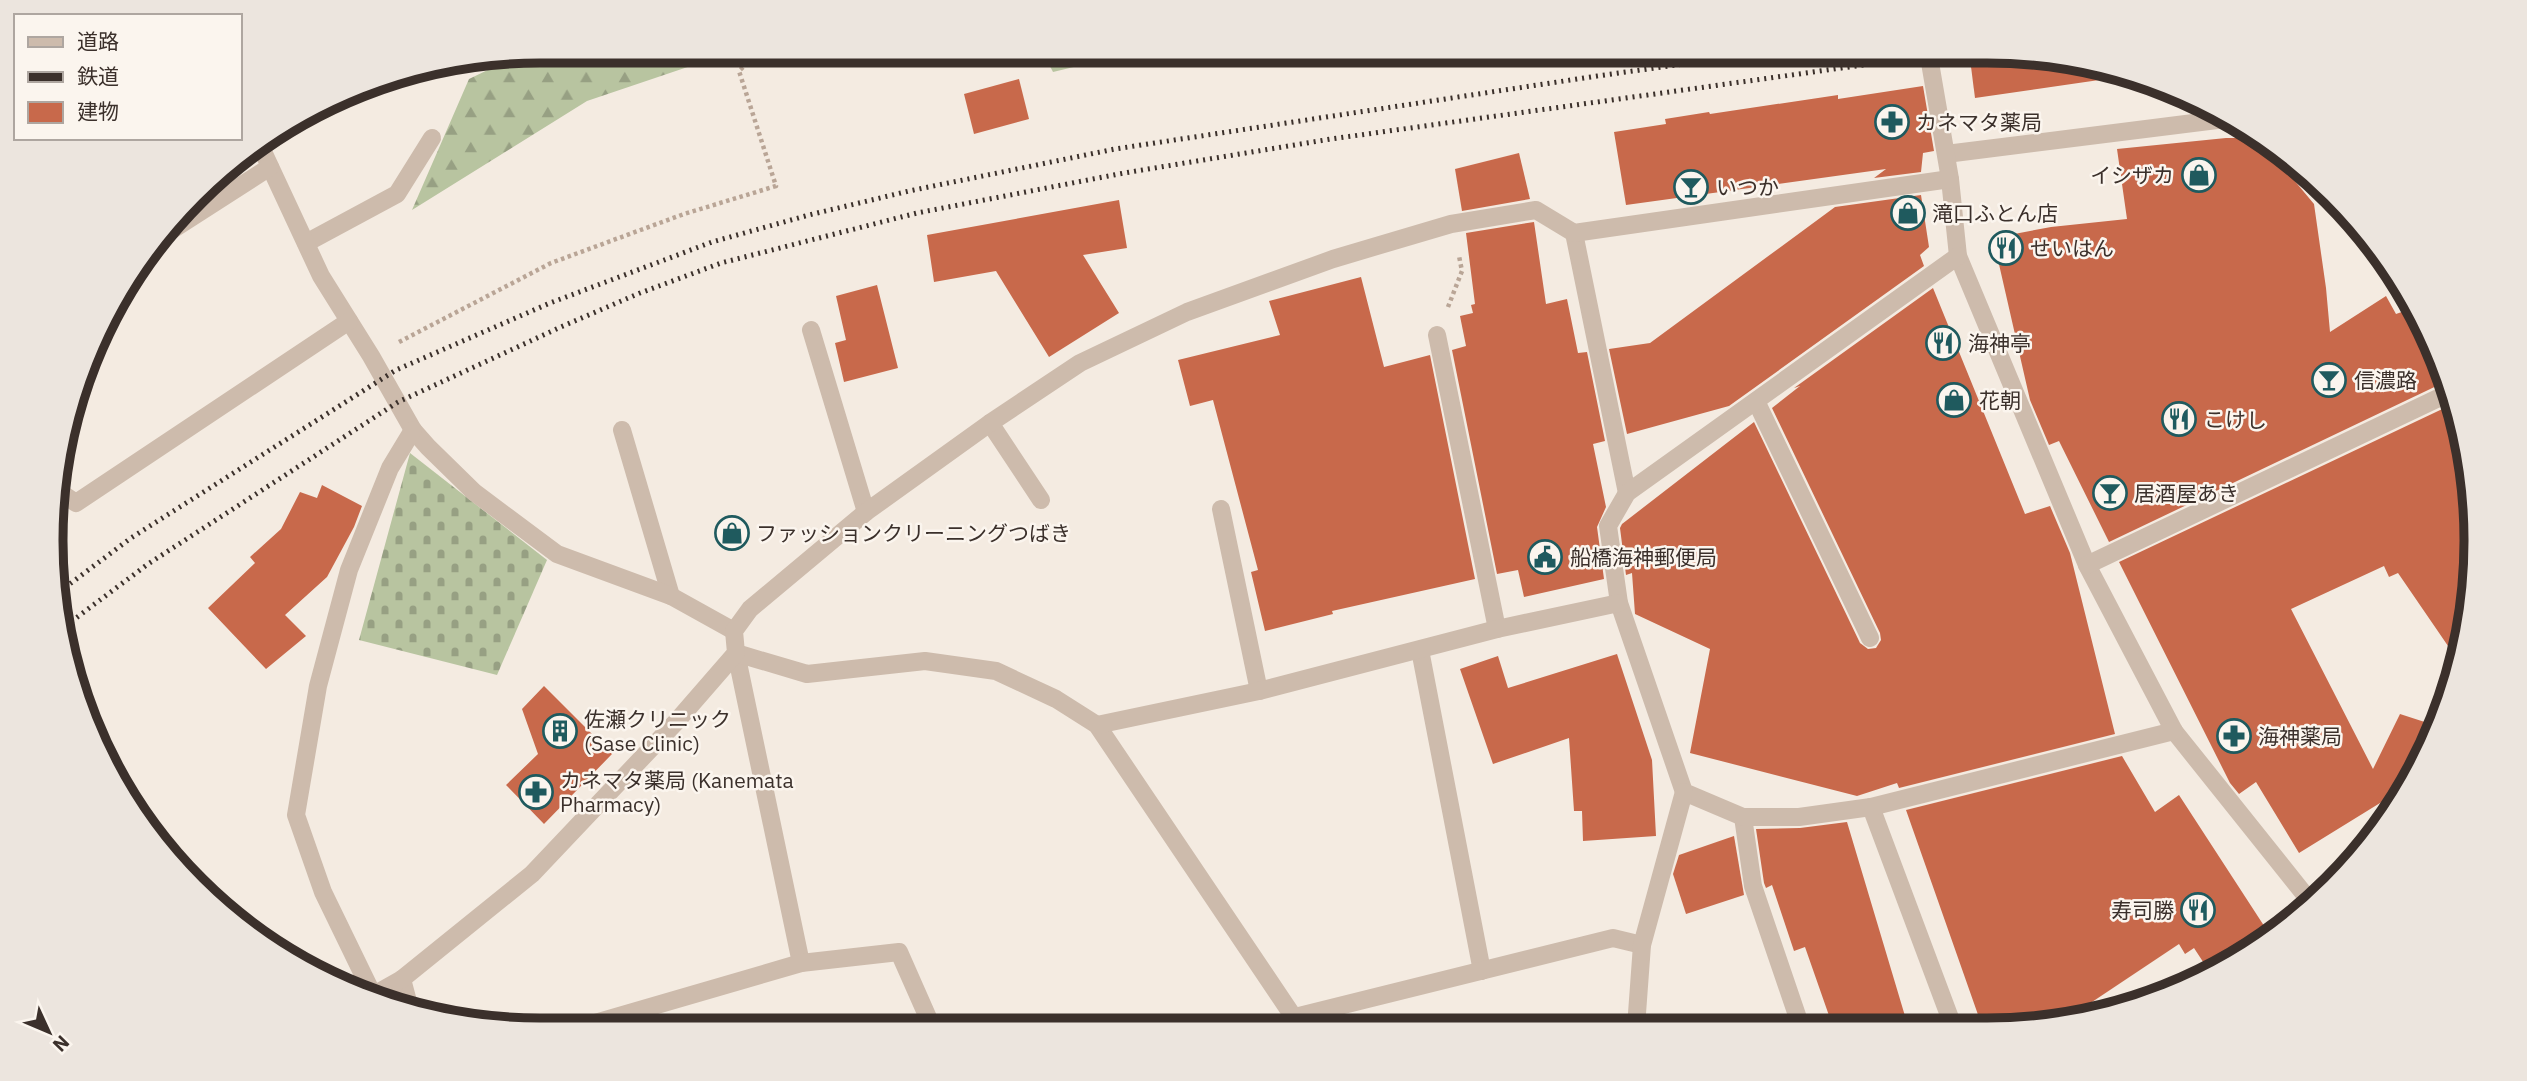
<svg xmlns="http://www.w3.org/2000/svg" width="2527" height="1081" font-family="'IBM Plex Sans','Noto Sans JP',sans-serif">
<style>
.forest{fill:url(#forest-firs)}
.cemetery{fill:url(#cemetery-stones)}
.building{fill:#c8694b}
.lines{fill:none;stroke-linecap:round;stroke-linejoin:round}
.path{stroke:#b9a596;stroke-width:4.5;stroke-dasharray:3.5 3.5;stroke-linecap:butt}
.lane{stroke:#cdbbac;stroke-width:18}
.street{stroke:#cdbbac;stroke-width:18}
.rail{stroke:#3b302b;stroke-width:5;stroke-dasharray:2 5;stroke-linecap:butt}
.labels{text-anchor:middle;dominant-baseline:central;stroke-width:5;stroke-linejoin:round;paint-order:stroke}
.poi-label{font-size:21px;fill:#3b302b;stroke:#fbf5ee;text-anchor:start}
.rim{fill:none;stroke:#3b302b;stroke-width:9}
</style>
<defs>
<pattern id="forest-firs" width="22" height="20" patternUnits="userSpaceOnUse" patternTransform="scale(1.75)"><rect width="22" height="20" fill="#b8c4a0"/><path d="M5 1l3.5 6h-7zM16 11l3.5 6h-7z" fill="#97a083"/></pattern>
<pattern id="cemetery-stones" width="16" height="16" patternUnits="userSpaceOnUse" patternTransform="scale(1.75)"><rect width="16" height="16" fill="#b8c4a0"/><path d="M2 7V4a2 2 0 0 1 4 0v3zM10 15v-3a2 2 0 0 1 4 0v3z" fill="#97a083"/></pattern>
</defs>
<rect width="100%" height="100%" fill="#f4ebe1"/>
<g class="forest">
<path d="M 541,51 L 735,51 L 587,101 L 412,210 L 469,79 L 521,54 Z"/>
<path d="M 1042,51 L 1111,51 L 1111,58 L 1053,72 Z"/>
</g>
<path class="cemetery" d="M 410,453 L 547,560 L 497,675 L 359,640 Z"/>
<g class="building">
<path d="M 2007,54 L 2106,70 L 2106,79 L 1975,98 L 1970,59 Z"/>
<path d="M 1019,79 L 1029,119 L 974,134 L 964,94 Z"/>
<path d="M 1923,86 L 1934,151 L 1923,153 L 1921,172 L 1874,178 L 1886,169 L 1626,205 L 1614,132 L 1666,124 L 1665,119 L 1709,112 L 1710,114 L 1838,95 L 1838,99 Z"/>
<path d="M 2226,138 L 2259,138 L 2314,204 L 2326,288 L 2330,332 L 2386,296 L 2396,314 L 2416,307 L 2426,324 L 2447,381 L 2109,542 L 2059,441 L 2049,445 L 2030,400 L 1993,238 L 2051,227 L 2127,219 L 2117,149 Z"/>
<path d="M 1519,153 L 1530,199 L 1462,211 L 1455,169 Z"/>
<path d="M 1921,195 L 1929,247 L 1920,255 L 1924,266 L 1729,406 L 1627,434 L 1609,349 L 1650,343 L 1835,207 Z"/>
<path d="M 1119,200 L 1127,248 L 1083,255 L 1119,313 L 1049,357 L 996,271 L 934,282 L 927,235 Z"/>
<path d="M 1534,222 L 1546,304 L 1567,299 L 1578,353 L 1587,352 L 1605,441 L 1593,444 L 1606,507 L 1597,527 L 1604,579 L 1524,597 L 1518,570 L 1497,574 L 1452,350 L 1466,346 L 1460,316 L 1473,313 L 1471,305 L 1475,304 L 1466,233 Z"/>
<path d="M 1361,277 L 1384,367 L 1430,355 L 1475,579 L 1332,611 L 1333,614 L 1265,631 L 1251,572 L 1258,570 L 1213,400 L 1190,406 L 1178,360 L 1280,335 L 1269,301 Z"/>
<path d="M 877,285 L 898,368 L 844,382 L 835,343 L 846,340 L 836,296 Z"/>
<path d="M 1933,288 L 2025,514 L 2050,506 L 2070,553 L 2115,734 L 1899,788 L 1897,783 L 1857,796 L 1690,753 L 1710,649 L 1635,614 L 1632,573 L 1626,575 L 1620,528 L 1622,524 L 1754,422 L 1860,643 L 1868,649 L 1876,648 L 1881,640 L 1880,633 L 1772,408 L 1800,386 L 1794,388 Z"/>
<path d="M 2455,403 L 2459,413 L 2475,508 L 2472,604 L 2459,662 L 2398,573 L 2389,577 L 2384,566 L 2291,609 L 2373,769 L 2400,714 L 2437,726 L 2406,787 L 2299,853 L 2256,782 L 2239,794 L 2230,783 L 2119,562 Z"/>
<path d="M 322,485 L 362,506 L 354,527 L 327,577 L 285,615 L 306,636 L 266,669 L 208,608 L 255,563 L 250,557 L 281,529 L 300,492 L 317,498 Z"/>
<path d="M 1617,654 L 1652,760 L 1656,836 L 1583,841 L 1582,811 L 1574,811 L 1569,738 L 1493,764 L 1460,669 L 1498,656 L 1508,688 Z"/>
<path d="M 544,686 L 612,754 L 544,824 L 506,785 L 538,754 L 522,709 Z"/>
<path d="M 2122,756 L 2155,812 L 2179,795 L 2270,935 L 2211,974 L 2194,948 L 2185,954 L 2179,944 L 2083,1008 L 2086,1015 L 2051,1026 L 1982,1026 L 1906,810 Z"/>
<path d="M 1847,822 L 1908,1026 L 1833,1027 L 1805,947 L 1794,951 L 1772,885 L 1766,888 L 1764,883 L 1756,829 L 1800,828 Z"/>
<path d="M 1734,836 L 1744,895 L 1686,914 L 1673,874 L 1679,855 Z"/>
</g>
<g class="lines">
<g class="path">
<path d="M 1488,51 L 1492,62 L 1573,51"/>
<path d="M 1448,307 L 1462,271 L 1459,256"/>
<path d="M 399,342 L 551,263 L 684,214 L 776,186 L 739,71 L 760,51"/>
</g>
<g class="lane">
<path d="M 1946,154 L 2233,118"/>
<path d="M 2345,211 L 2392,270"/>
<path d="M 1574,233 L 1627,493"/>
<path d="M 306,243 L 397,194 L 432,138"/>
<path d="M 811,330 L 866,512"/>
<path d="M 1437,335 L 1497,629"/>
<path d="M 1756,401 L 1870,638"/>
<path d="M 990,423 L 1041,500"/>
<path d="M 622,430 L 671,596"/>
<path d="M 1221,509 L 1259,691"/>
<path d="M 1420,650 L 1482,971"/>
<path d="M 736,653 L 801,963"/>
<path d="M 1871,807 L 1953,1026"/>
<path d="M 1743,817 L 1753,886 L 1801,1027"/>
<path d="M 1295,1017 L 1613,938 L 1642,945"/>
<path d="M 571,1030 L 801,963 L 899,952 L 933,1029"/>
</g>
<g class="street">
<path d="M 1928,51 L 1950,179 L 1958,256 L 2087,565 L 2174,731 L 2313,905"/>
<path d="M 259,143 L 321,276 L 371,356 L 413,430 L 428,447 L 474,492 L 557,554 L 671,596 L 734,631"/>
<path d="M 169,232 L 270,167"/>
<path d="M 1958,256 L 1627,493 L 1608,526 L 1619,603 L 1684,792 L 1743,817 L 1799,817 L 1871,807 L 2174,731"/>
<path d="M 55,489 L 76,503 L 349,321"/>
<path d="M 2087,565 L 2451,392"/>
<path d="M 736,653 L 807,674 L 925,661 L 996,671 L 1056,699 L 1097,725 L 1301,1028"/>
<path d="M 1097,725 L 1259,691 L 1497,629 L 1619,603"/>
<path d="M 402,979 L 410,1009"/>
<path d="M 373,995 L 323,892 L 296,815 L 318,686 L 349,570 L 390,468 L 413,430"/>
<path d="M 370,997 L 402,979 L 532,874 L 676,722 L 736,653 L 734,631 L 750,609 L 866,512 L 990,423 L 1080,363 L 1187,312 L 1333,259 L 1451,224 L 1536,210 L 1574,233 L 1950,179"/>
<path d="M 1636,1027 L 1642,945 L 1684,792"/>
</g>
<g class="rail">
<path d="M 59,592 L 131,538 L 396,370 L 550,303 L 712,242 L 809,215 L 909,191 L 1115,149 L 1597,76 L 1778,51"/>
<path d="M 60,630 L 148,564 L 398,402 L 563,326 L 640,293 L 721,263 L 917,213 L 1124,173 L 1331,139 L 1964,51"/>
</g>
</g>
<defs>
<g id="pharmacy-ring" transform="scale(1.75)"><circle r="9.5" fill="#fbf5ee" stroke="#1f5a5e" stroke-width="1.5"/><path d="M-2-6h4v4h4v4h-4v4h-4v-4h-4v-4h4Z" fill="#1f5a5e"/></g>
<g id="shop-ring" transform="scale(1.75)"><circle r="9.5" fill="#fbf5ee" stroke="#1f5a5e" stroke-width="1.5"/><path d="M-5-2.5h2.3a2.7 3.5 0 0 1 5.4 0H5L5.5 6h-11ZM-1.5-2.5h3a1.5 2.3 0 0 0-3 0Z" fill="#1f5a5e"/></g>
<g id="bar-ring" transform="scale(1.75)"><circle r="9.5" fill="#fbf5ee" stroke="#1f5a5e" stroke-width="1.5"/><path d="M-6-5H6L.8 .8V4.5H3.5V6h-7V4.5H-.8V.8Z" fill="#1f5a5e"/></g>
<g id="restaurant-ring" transform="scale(1.75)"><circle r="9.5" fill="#fbf5ee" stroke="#1f5a5e" stroke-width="1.5"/><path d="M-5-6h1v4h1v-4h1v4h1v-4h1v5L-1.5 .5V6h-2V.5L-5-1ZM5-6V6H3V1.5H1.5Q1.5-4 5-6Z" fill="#1f5a5e"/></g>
<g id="civic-ring" transform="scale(1.75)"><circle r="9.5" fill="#fbf5ee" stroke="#1f5a5e" stroke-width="1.5"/><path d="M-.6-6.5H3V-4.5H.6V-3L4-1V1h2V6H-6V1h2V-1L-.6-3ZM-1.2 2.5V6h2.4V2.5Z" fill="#1f5a5e"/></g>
<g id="building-ring" transform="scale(1.75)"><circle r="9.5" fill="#fbf5ee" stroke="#1f5a5e" stroke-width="1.5"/><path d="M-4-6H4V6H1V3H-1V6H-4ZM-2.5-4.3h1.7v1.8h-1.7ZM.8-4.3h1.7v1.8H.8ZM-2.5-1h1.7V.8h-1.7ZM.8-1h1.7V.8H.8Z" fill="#1f5a5e"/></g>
</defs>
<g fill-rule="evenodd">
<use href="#pharmacy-ring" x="1892" y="122"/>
<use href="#shop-ring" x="2199" y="175"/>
<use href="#bar-ring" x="1691" y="187"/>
<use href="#shop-ring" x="1908" y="213"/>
<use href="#restaurant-ring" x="2006" y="248"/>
<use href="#restaurant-ring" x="1943" y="343"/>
<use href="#bar-ring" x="2329" y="380"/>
<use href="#shop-ring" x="1954" y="400"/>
<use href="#restaurant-ring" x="2179" y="419"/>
<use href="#bar-ring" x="2110" y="493"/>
<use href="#shop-ring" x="732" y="533"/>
<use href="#civic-ring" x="1545" y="557"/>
<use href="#building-ring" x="560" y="731"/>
<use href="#pharmacy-ring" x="2234" y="736"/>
<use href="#pharmacy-ring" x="536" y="792"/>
<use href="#restaurant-ring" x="2198" y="910"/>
</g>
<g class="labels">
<g class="poi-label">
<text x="1916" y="122">カネマタ薬局</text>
<text x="2174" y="175" text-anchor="end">イシザカ</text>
<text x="1716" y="187">いつか</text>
<text x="1932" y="213">滝口ふとん店</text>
<text x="2030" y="248">せいはん</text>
<text x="1968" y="343">海神亭</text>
<text x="2354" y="380">信濃路</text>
<text x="1979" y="400">花朝</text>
<text x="2204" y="419">こけし</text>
<text x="2134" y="493">居酒屋あき</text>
<text x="756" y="533">ファッションクリーニングつばき</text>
<text x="1570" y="557">船橋海神郵便局</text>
<text x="584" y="719">佐瀬クリニック<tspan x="584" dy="24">(Sase Clinic)</tspan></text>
<text x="2258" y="736">海神薬局</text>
<text x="560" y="780">カネマタ薬局 (Kanemata<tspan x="560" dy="24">Pharmacy)</tspan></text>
<text x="2174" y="910" text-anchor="end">寿司勝</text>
</g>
</g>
<path d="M0 0H2527V1081H0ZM540 63H1987A477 477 0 0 1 2464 540V541A477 477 0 0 1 1987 1018H540A477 477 0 0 1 63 541V540A477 477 0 0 1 540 63Z" fill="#ece5de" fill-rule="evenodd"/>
<path class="rim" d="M540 63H1987A477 477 0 0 1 2464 540V541A477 477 0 0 1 1987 1018H540A477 477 0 0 1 63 541V540A477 477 0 0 1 540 63Z"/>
<rect x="14" y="14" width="228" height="126" fill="#fbf5ee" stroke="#aea6a0" stroke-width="2"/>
<rect x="28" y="37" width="35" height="10" fill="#cdbbac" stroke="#aea6a0" stroke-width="2"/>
<text x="77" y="49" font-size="21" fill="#3b302b">道路</text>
<rect x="28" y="72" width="35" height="10" fill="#3b302b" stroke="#aea6a0" stroke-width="2"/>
<text x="77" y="84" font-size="21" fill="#3b302b">鉄道</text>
<rect x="28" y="102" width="35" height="21" fill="#c8694b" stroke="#aea6a0" stroke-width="2"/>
<text x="77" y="119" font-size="21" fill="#3b302b">建物</text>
<g transform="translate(49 1032) rotate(134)" stroke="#fbf5ee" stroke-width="5" paint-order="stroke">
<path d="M0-5L12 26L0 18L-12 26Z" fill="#3b302b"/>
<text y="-10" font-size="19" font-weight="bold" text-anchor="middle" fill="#3b302b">N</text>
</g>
</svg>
